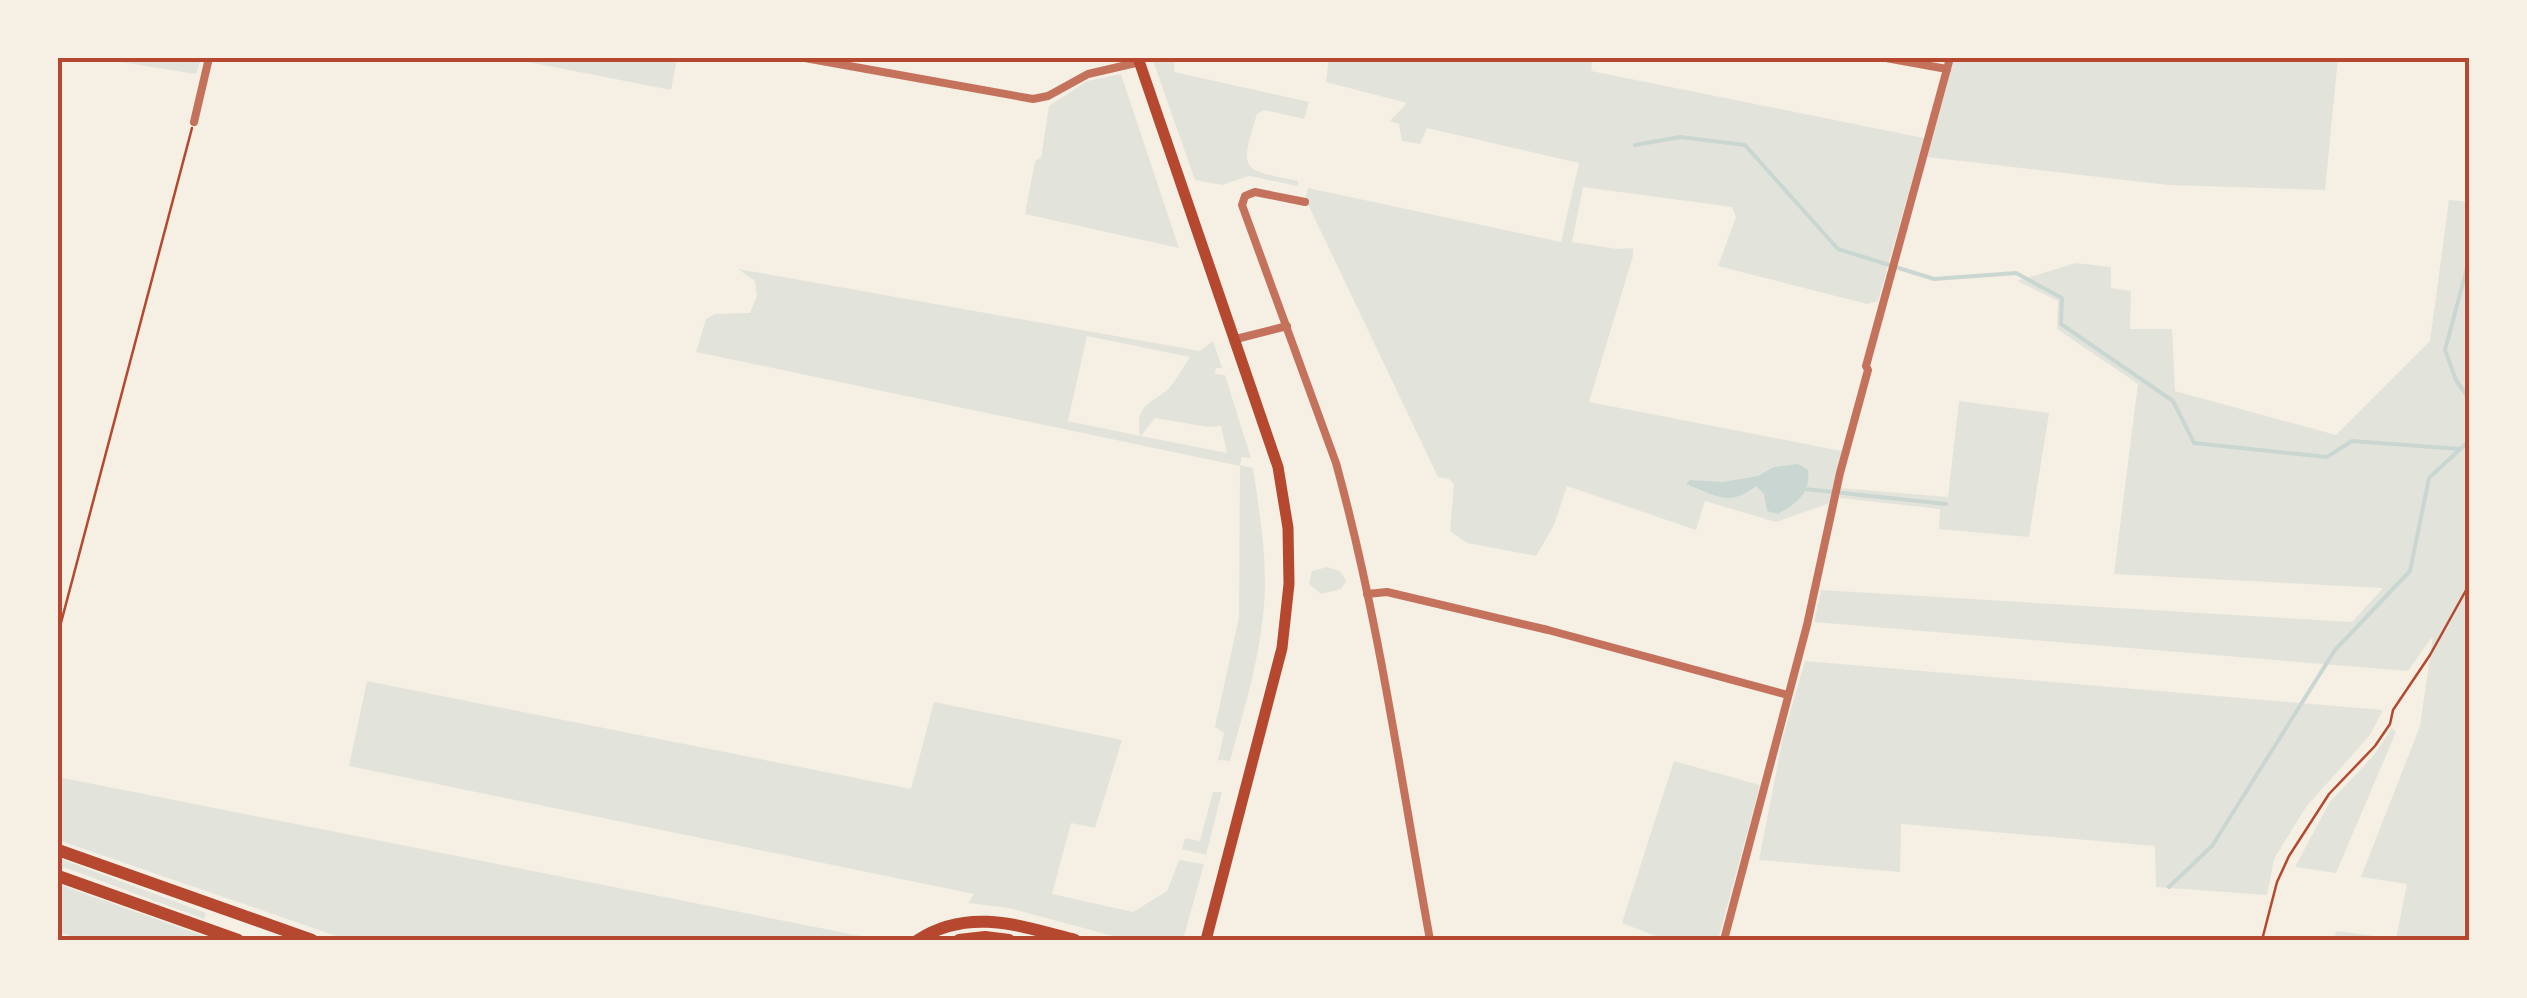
<svg xmlns="http://www.w3.org/2000/svg" width="2527" height="998" font-family="'Roboto Condensed',sans-serif">
<style>
.green{fill:#e2e4dc;fill-rule:evenodd}
.water{fill:#c9d6d2}
.lines{fill:none;stroke-linecap:round;stroke-linejoin:round}
.stream{stroke:#c9d6d2;stroke-width:4}
.path{stroke:#b5482f;stroke-width:2.5}
.minor{stroke:#c5725c;stroke-width:8}
.primary{stroke:#b5482f;stroke-width:11}
.motorway{stroke:#b5482f;stroke-width:12}
.neatline{fill:none;stroke:#b5482f;stroke-width:4}
</style>
<rect width="100%" height="100%" fill="#f6efe4"/>
<g class="green">
<path d="M 95,58 L 201,58 L 196,74 Z"/>
<path d="M 508,58 L 677,58 L 671,90 Z"/>
<path d="M 1152,58 L 1175,58 L 1174,72 L 1309,102 L 1304,119 L 1264,110 L 1257,114 C 1239,172 1241,169 1298,181 L 1298,186 L 1249,176 L 1222,185 L 1195,180 Z"/>
<path d="M 1329,58 L 1593,58 L 1591,71 L 1924,138 L 1878,301 L 1867,304 L 1718,266 L 1736,217 L 1732,207 L 1583,187 L 1572,242 L 1617,249 L 1633,248 L 1633,256 L 1589,402 L 1842,451 L 1830,503 L 1776,522 L 1705,501 L 1696,530 L 1567,486 L 1554,525 L 1536,556 L 1467,543 L 1450,531 L 1454,484 L 1449,479 L 1438,477 L 1305,198 L 1308,188 L 1561,242 L 1579,163 L 1427,128 L 1420,144 L 1402,141 L 1399,124 L 1390,121 L 1407,103 L 1326,82 Z"/>
<path d="M 1954,58 L 2338,58 L 2325,190 L 2168,185 L 1927,157 Z"/>
<path d="M 1121,74 L 1179,248 L 1025,214 L 1035,161 L 1041,158 L 1049,106 L 1087,81 Z"/>
<path d="M 2449,200 L 2469,202 L 2469,940 L 2333,940 L 2337,931 L 2396,939 L 2407,884 L 2361,877 L 2420,726 L 2433,636 L 2408,671 L 1814,622 L 1821,590 L 2352,622 L 2383,588 L 2114,574 L 2138,384 L 2057,329 L 2058,301 L 2017,281 L 2076,263 L 2111,267 L 2111,288 L 2131,291 L 2130,329 L 2172,329 L 2175,391 L 2336,435 L 2430,341 Z"/>
<path d="M 738,269 L 1200,351 L 1213,341 L 1222,368 L 1216,368 L 1215,374 L 1225,375 L 1251,458 L 1242,457 L 1240,465 L 1253,468 C 1260,516 1269,568 1263,616 C 1258,665 1243,713 1230,761 L 1218,760 L 1224,733 L 1215,727 L 1239,617 L 1240,466 L 696,352 L 706,319 L 715,314 L 750,313 L 757,296 L 755,281 ZM 1087,336 L 1190,357 C 1183,367 1175,383 1166,391 C 1145,407 1136,406 1140,436 L 1068,421 ZM 1155,418 L 1208,427 L 1221,426 L 1227,453 L 1141,436 Z"/>
<path d="M 1959,401 L 2049,413 L 2029,537 L 1939,529 L 1940,509 L 1840,498 L 1840,488 L 1948,497 Z"/>
<path d="M 1327,567 L 1340,571 L 1346,581 L 1341,589 L 1321,594 L 1309,584 L 1312,571 Z"/>
<path d="M 1805,661 L 2383,710 L 2370,735 L 2306,807 L 2274,859 L 2267,895 L 2156,887 L 2155,846 L 1901,824 L 1900,872 L 1759,860 L 1783,737 Z"/>
<path d="M 367,681 L 911,789 L 934,702 L 1122,740 L 1095,828 L 1071,823 L 1052,894 L 1133,912 L 1167,891 L 1179,860 L 1204,864 L 1183,940 L 1128,940 L 1009,908 L 968,903 L 974,894 L 349,766 Z"/>
<path d="M 2392,728 L 2396,732 L 2336,873 L 2295,867 L 2330,802 L 2374,755 Z"/>
<path d="M 1674,761 L 1760,785 L 1718,940 L 1666,940 L 1622,923 Z"/>
<path d="M 58,777 L 876,939 L 883,940 L 348,940 L 58,840 Z"/>
<path d="M 1213,792 L 1222,792 L 1206,855 L 1182,849 L 1185,838 L 1200,841 Z"/>
<path d="M 58,858 L 206,913 L 204,919 L 58,865 Z"/>
<path d="M 58,884 L 77,891 L 215,940 L 82,940 L 58,931 Z"/>
</g>
<path class="water" d="M 1798,464 L 1808,470 C 1811,493 1796,504 1778,514 L 1767,511 L 1764,494 L 1756,486 C 1728,508 1716,495 1686,484 L 1690,480 L 1723,482 L 1758,476 L 1774,467 Z"/>
<g class="lines">
<g class="stream">
<path d="M 1635,145 L 1680,137 L 1745,145 L 1838,249 L 1934,279 L 2016,273 L 2062,298 L 2061,324 L 2173,401 L 2194,443 L 2327,457 L 2352,441 L 2460,449"/>
<path d="M 2470,257 L 2445,350 L 2456,380 L 2470,400"/>
<path d="M 1805,489 L 1946,504"/>
<path d="M 2169,887 L 2212,846 L 2335,650 L 2410,571 L 2429,478 L 2470,440"/>
</g>
<g class="path">
<path d="M 58,634 L 192,128"/>
<path d="M 2262,940 L 2277,882 L 2289,856 L 2329,794 L 2375,746 L 2390,724 L 2393,710 L 2430,655 L 2470,583"/>
</g>
<g class="minor">
<path d="M 805,58 L 1033,99 L 1048,96 L 1088,74 L 1140,62"/>
<path d="M 1886,58 L 1947,69"/>
<path d="M 194,122 L 209,58"/>
<path d="M 1305,202 L 1255,192 L 1245,196 L 1242,205 L 1336,463 C 1379,619 1401,781 1430,940"/>
<path d="M 1236,339 L 1287,326"/>
<path d="M 1367,594 L 1387,592 L 1548,630 L 1788,695"/>
<path d="M 1724,940 L 1807,625 L 1840,473 L 1868,370 L 1866,366 L 1950,58"/>
</g>
<path class="primary" d="M 1138,58 L 1278,467 L 1288,528 L 1289,584 L 1282,648 L 1206,940"/>
<g class="motorway">
<path d="M 58,850 L 312,940"/>
<path d="M 58,876 L 238,940"/>
<path d="M 918,940 C 969,907 1021,926 1075,940"/>
<path d="M 959,940 L 985,937 L 1009,940"/>
</g>
</g>
<rect width="2527" height="998" fill="none" stroke="#f6efe4" stroke-width="120"/>
<rect x="60" y="60" width="2407" height="878" class="neatline"/>
</svg>
